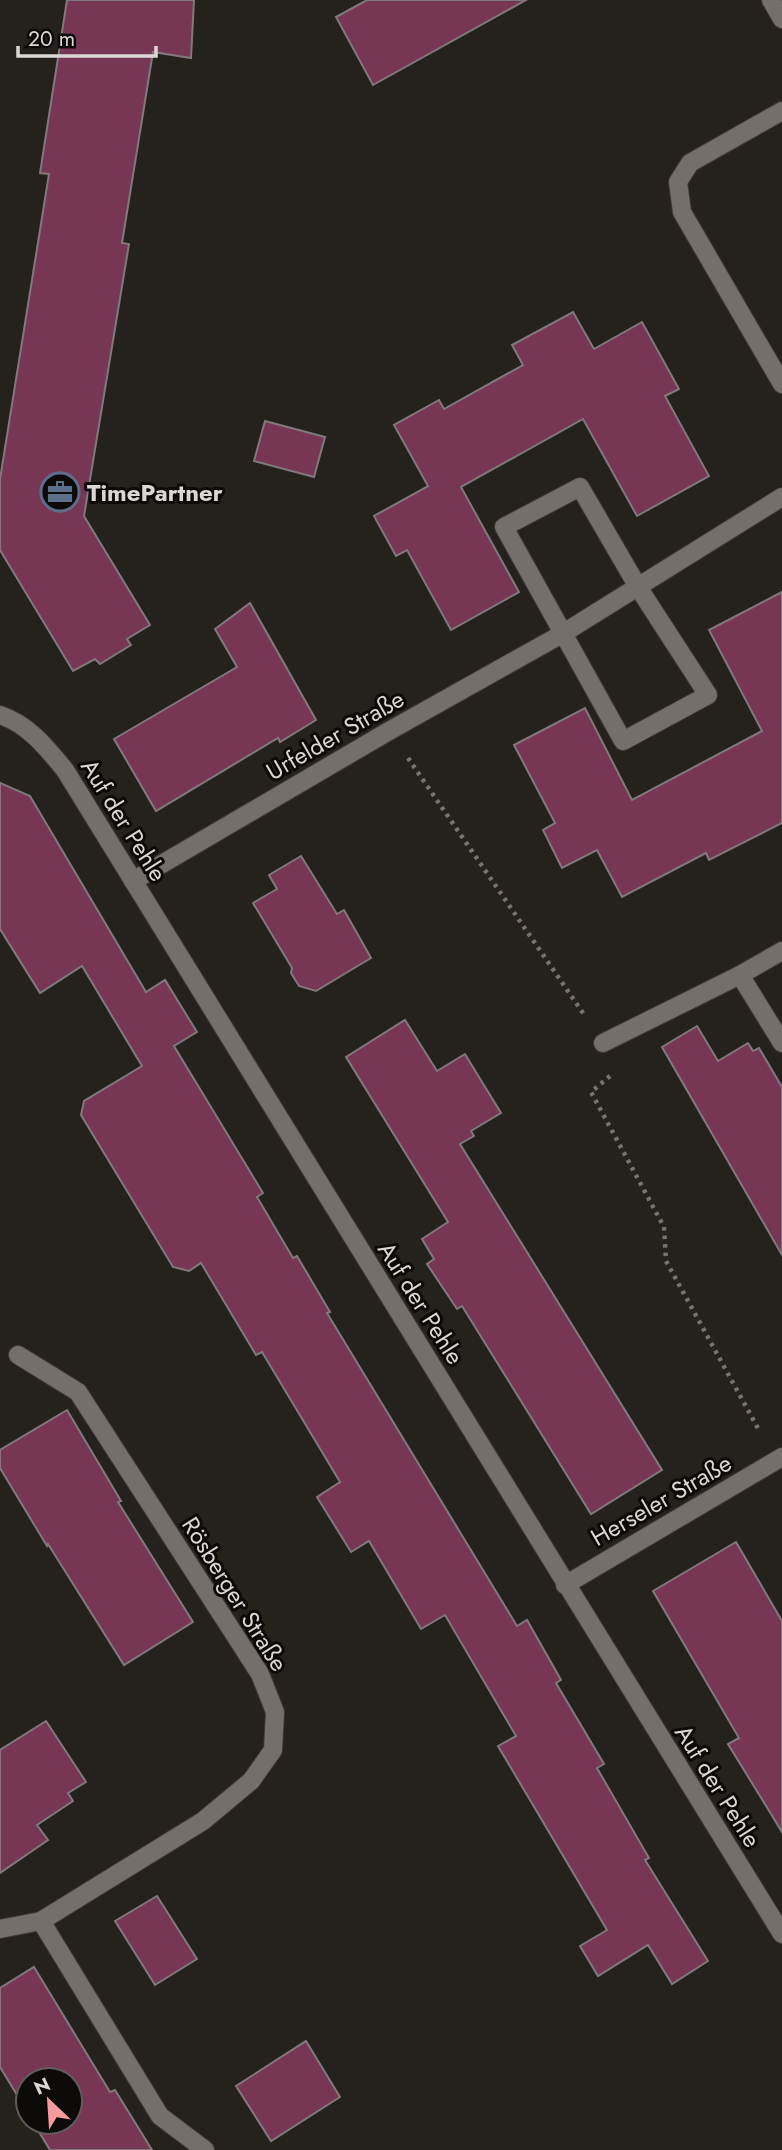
<svg xmlns="http://www.w3.org/2000/svg" width="782" height="2150" font-family="Jost,sans-serif">
<style>
.building{fill:#783655;stroke:#80797c;stroke-width:2}
.lines{fill:none;stroke-linecap:round;stroke-linejoin:round}
.minor-casing{stroke:#3f3b38;stroke-width:20}
.path{stroke:#777370;stroke-width:4.5;stroke-dasharray:3.5 5;stroke-linecap:butt}
.minor{stroke:#756f6b;stroke-width:18}
.labels{text-anchor:middle;dominant-baseline:central;stroke-width:6;stroke-linejoin:round;paint-order:stroke}
.poi-label{font-size:24px;font-weight:bold;fill:#dbd7d5;stroke:#0d0b09;text-anchor:start}
.street-label{font-size:24px;fill:#dbd7d5;stroke:#0d0b09}
</style>
<rect width="100%" height="100%" fill="#25211d"/>
<g class="building">
<path d="M 67,0 L 194,0 L 191,58 L 153,52 L 122,243 L 129,244 L 84,516 L 150,625 L 127,639 L 131,645 L 100,664 L 95,659 L 73,671 L 0,550 L 0,479 L 49,174 L 40,173 Z"/>
<path d="M 367,0 L 526,0 L 373,85 L 336,17 Z"/>
<path d="M 573,312 L 594,349 L 642,322 L 679,389 L 665,396 L 709,476 L 637,516 L 583,419 L 461,487 L 519,592 L 451,630 L 407,550 L 396,556 L 374,516 L 428,486 L 394,425 L 439,400 L 444,409 L 523,365 L 512,345 Z"/>
<path d="M 265,421 L 325,437 L 314,477 L 254,461 Z"/>
<path d="M 782,592 L 782,823 L 709,860 L 706,853 L 622,897 L 597,850 L 562,868 L 543,830 L 555,823 L 514,745 L 585,708 L 632,800 L 762,731 L 709,630 Z"/>
<path d="M 250,603 L 316,720 L 280,742 L 278,738 L 156,811 L 114,739 L 237,667 L 215,629 Z"/>
<path d="M 0,783 L 30,796 L 146,992 L 165,980 L 197,1032 L 174,1046 L 263,1193 L 257,1197 L 293,1258 L 297,1256 L 330,1312 L 327,1313 L 517,1626 L 527,1620 L 561,1680 L 556,1683 L 604,1764 L 597,1768 L 649,1858 L 645,1860 L 708,1961 L 672,1984 L 648,1945 L 598,1976 L 580,1946 L 607,1930 L 498,1746 L 516,1736 L 445,1615 L 421,1629 L 369,1541 L 351,1552 L 317,1497 L 340,1482 L 262,1352 L 256,1355 L 201,1263 L 189,1271 L 173,1267 L 81,1115 L 84,1101 L 142,1066 L 82,966 L 40,993 L 0,929 Z"/>
<path d="M 301,856 L 337,914 L 344,910 L 371,958 L 316,991 L 299,986 L 291,973 L 292,968 L 253,903 L 277,889 L 269,875 Z"/>
<path d="M 405,1020 L 437,1071 L 465,1054 L 501,1113 L 471,1131 L 474,1136 L 460,1144 L 662,1470 L 591,1514 L 462,1306 L 457,1309 L 427,1264 L 434,1259 L 422,1239 L 448,1222 L 346,1057 Z"/>
<path d="M 697,1026 L 718,1061 L 748,1043 L 753,1051 L 759,1048 L 782,1087 L 782,1255 L 662,1047 Z"/>
<path d="M 67,1410 L 121,1501 L 118,1502 L 193,1622 L 124,1665 L 48,1544 L 47,1546 L 0,1468 L 0,1450 Z"/>
<path d="M 736,1542 L 782,1621 L 782,1832 L 728,1744 L 739,1738 L 653,1591 Z"/>
<path d="M 46,1721 L 86,1782 L 68,1793 L 73,1801 L 37,1825 L 48,1840 L 0,1873 L 0,1750 Z"/>
<path d="M 157,1896 L 197,1959 L 155,1985 L 115,1921 Z"/>
<path d="M 34,1967 L 110,2092 L 115,2090 L 152,2150 L 50,2150 L 33,2122 L 70,2122 L 70,2080 L 28,2080 L 28,2113 L 0,2067 L 0,1988 Z"/>
<path d="M 306,2041 L 340,2097 L 271,2141 L 236,2086 Z"/>
</g>
<g class="lines">
<g class="minor-casing">
<g id="minor">
<path d="M 771,0 L 782,19"/>
<path d="M 782,111 L 690,163 L 678,182 L 682,212 L 782,384"/>
<path d="M 580,487 L 638,587 L 708,695 L 623,741 L 504,527 Z"/>
<path d="M 0,715 C 28,724 47,748 65,770 L 782,1934"/>
<path d="M 133,881 L 389,731 L 562,634 L 782,497"/>
<path d="M 740,975 L 782,1043"/>
<path d="M 603,1043 L 740,975 L 782,951"/>
<path d="M 565,1585 L 782,1457"/>
<path d="M 41,1921 L 160,2116 L 205,2150"/>
<path d="M 0,1929 L 41,1921 L 203,1821 L 251,1781 L 273,1750 L 275,1712 L 260,1674 L 78,1392 L 18,1355"/>
</g>
</g>
<g class="path">
<path d="M 408,758 L 585,1016"/>
<path d="M 610,1076 L 591,1092 L 664,1227 L 666,1261 L 760,1432"/>
</g>
<use href="#minor" class="minor"/>
</g>
<defs>
<g id="office-ring" transform="scale(2.0125)"><circle r="9.5" fill="#0d0b09" stroke="#5c6f8a" stroke-width="1.5"/><path d="M-6-3h4V-5.5h4V-3h4V5H-6ZM-1-4.5V-3h2v-1.5ZM-6 0V1H6V0Z" fill="#5c6f8a"/></g>
</defs>
<g fill-rule="evenodd">
<use href="#office-ring" x="60" y="492"/>
</g>
<g class="labels">
<g class="poi-label">
<text x="87" y="492">TimePartner</text>
</g>
<g class="street-label">
<text transform="translate(335 735) rotate(-30)">Urfelder Straße</text>
<text transform="translate(124 820) rotate(58)">Auf der Pehle</text>
<text transform="translate(421 1303) rotate(58)">Auf der Pehle</text>
<text transform="translate(661 1500) rotate(-30)">Herseler Straße</text>
<text transform="translate(235 1594) rotate(58)">Rösberger Straße</text>
<text transform="translate(718 1786) rotate(58)">Auf der Pehle</text>
</g>
</g>
<g transform="translate(49 2101) rotate(335)"><circle r="33" fill="#0d0b09" stroke="#5f5d5b" stroke-width="2"/>
<path d="M0-5L12 26L0 18L-12 26Z" fill="#f59b9e"/>
<text y="-10" font-size="19" font-weight="bold" text-anchor="middle" fill="#dbd7d5">N</text>
</g>
<path d="M18 46v10h138v-10" fill="none" stroke="#dbd7d5" stroke-width="3.5"/>
<text x="28" y="46" font-size="21" fill="#dbd7d5" stroke="#0d0b09" stroke-width="5" paint-order="stroke">20 m</text>
</svg>
